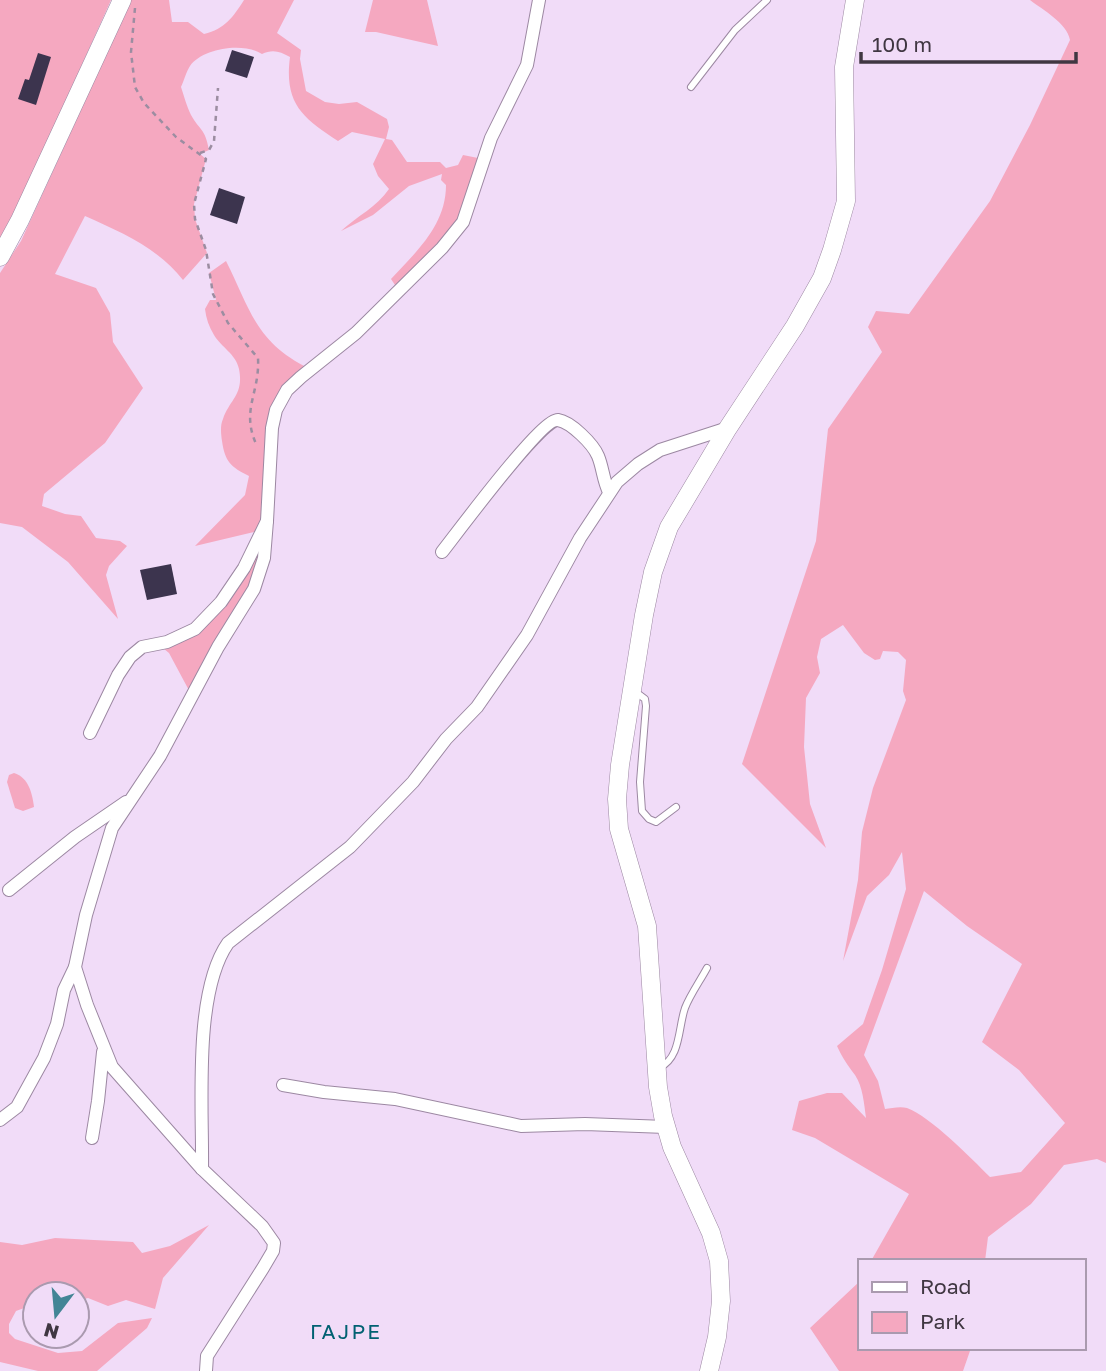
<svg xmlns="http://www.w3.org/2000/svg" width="1106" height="1371" font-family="'Golos Text',sans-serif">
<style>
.green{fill:#f5a8c0;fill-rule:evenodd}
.building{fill:#3c344e}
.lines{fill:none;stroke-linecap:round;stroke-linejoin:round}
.lane-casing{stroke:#9c88a2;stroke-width:8}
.street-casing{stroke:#9c88a2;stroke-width:14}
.secondary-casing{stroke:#9c88a2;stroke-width:19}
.path{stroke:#9c8da1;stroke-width:2.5;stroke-dasharray:5 5;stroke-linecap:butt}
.lane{stroke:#fff;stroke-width:6}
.street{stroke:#fff;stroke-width:12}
.secondary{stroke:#fff;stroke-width:18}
.labels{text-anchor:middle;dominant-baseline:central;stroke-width:7;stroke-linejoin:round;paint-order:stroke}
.quarter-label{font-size:21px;letter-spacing:2px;fill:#016172;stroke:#f1dcf8}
</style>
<rect width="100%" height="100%" fill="#f1dcf8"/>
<g class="green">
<path d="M 0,0 L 111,0 L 29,183 L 0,241 Z"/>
<path d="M 131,0 L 169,0 L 172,22 L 188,22 L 204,34 C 225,29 233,17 244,0 L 294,0 L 277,33 L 301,50 L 300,59 L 306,91 L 325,102 L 339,104 L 357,102 L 387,119 L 389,127 L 386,139 L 392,140 L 407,162 L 440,162 L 446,168 L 458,165 L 463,155 L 483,159 L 470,206 L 399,291 L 391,279 C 417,251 446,225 446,185 L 441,180 L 442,174 L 409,186 L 373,215 L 341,231 C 357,216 377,207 389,189 L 378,176 L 373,164 L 385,139 L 352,132 L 338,141 C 302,118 284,103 290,57 C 280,51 272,49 262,54 C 243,42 203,48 190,66 C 186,72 184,81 181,87 C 184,96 187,107 191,115 C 200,131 205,128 209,150 L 200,154 L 206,159 L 194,204 L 195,219 L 207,253 L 183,280 C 158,248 121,232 85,216 L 55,274 L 96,288 L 110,313 L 113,342 L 143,388 L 105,443 L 44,494 L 42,506 L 65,514 L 81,516 L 96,538 L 120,541 L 127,546 L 109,566 L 106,575 L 118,619 L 68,562 L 22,527 L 0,523 L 0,273 L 21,241 Z"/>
<path d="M 373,0 L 427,0 L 438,46 L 376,32 L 365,32 Z"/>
<path d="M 1030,0 L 1106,0 L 1106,1163 L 1097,1159 L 1064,1165 L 1031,1204 L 988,1237 L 985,1261 L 871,1261 L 909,1194 L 815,1138 L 792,1130 L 799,1101 L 827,1093 L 842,1093 L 866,1118 C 864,1104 863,1087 855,1075 C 847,1064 843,1059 837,1046 L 863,1024 L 882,970 L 906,889 L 902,852 L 889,875 L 867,896 L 843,961 L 858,880 L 862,832 L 873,788 L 906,700 L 903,691 L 906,660 L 898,652 L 883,651 L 880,659 L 875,660 L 864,653 L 843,625 L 821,639 L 817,657 L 820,673 L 806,698 L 804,747 L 810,804 L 826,848 L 742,764 L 816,541 L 828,429 L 882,352 L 868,327 L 876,311 L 909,314 L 990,201 L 1030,125 L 1070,40 C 1067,23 1043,10 1030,0 ZM 924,891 L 967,926 L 1022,964 L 982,1042 L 1019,1070 L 1065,1123 L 1021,1172 L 990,1177 C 971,1158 931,1117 907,1108 C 901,1106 891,1108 885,1109 L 878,1081 L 864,1055 Z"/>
<path d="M 226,261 C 251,311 256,343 310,369 L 279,403 L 264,558 L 192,696 L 169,653 L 158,644 L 203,622 L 262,530 L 195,546 L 245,495 L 249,476 C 231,467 225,462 222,441 C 221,434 220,425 223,419 C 230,399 244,395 239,369 C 236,354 221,347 214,335 C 209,327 206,318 205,309 L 210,300 L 216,300 L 209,273 Z"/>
<path d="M 14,773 C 29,778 32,793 34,807 L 23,811 L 15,808 L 7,782 L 9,775 Z"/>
<path d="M 209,1225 L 163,1278 L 155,1309 L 126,1300 L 108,1306 L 88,1298 L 77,1301 L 77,1294 L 35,1294 L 35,1304 L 16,1311 L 9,1324 L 9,1333 L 15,1339 L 58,1353 L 82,1351 L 118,1323 L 152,1318 L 147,1328 L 97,1371 L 38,1371 L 0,1362 L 0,1242 L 22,1245 L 55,1238 L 133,1242 L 142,1253 L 170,1246 Z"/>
<path d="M 859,1282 L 859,1348 L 971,1348 L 963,1371 L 839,1371 L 810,1328 Z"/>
</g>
<g class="building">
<path d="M 232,50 L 254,57 L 247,78 L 225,71 Z"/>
<path d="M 38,53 L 51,57 L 36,105 L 18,99 L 25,79 L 29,80 Z"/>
<path d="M 219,188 L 245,197 L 237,224 L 210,215 Z"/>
<path d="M 171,564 L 177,594 L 147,600 L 140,570 Z"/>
</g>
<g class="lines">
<g class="lane-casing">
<g id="lane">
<path d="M 691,87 L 735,30 L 767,0"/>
<path d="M 633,690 L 645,699 L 646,706 L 640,782 L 642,811 L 649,819 L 656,822 L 676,807"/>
<path d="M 659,1068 C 681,1058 678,1028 685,1008 C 690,995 700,981 707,968"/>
</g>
</g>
<g class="street-casing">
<g id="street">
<path d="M 442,552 C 457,533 542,418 558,420 C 571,422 593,444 598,456 C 603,468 603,480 609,492"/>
<path d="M 90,733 L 118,675 L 130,657 L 142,647 L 167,642 L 195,629 L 221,602 L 244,568 L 267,521 L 272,428 L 276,410 L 287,390 L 301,377 L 356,333 L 442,248 L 463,222 L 491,138 L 527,65 L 539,0"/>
<path d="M 9,890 L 75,837 L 126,802"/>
<path d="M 283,1085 L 324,1092 L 395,1099 L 521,1126 L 585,1124 L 666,1127"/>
<path d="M 0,1120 L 17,1107 L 44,1058 L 57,1024 L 64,990 L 75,967"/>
<path d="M 92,1138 L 98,1101 L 103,1052"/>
<path d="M 202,1169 C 203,1107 193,993 228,943 L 350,847 L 413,782 L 446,739 L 477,707 L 527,635 L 580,538 L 617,482 L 638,464 L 660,450 L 728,428"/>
<path d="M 206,1371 L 207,1356 L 263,1268 L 273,1251 L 274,1243 L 262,1226 L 202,1169 L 112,1067 L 87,1005 L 75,967 L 86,915 L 112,828 L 160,756 L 218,647 L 254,589 L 264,558 L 267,521"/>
</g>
</g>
<g class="secondary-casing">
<g id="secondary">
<path d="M 0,257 L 20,220 L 122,0"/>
<path d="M 709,1371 L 717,1337 L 721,1301 L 719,1261 L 711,1233 L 672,1147 L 663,1116 L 658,1087 L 647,926 L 619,829 L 617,799 L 620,765 L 644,615 L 653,572 L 669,527 L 728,428 L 795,326 L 822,278 L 832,250 L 846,201 L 844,67 L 855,0"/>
</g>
</g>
<g class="path">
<path d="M 135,8 L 131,52 L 135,87 L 144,103 L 176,137 L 206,159 L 194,204 L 195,219 L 206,250 L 213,294 L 228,323 L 258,358 C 260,394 240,410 257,446"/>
<path d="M 200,153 L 209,150 L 214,141 L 218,88"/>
</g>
<use href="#lane" class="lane"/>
<use href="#street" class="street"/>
<use href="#secondary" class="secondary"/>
</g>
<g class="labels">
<g class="quarter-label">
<text x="346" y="1331">ГАЈРЕ</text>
</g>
</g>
<rect x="858" y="1259" width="228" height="91" fill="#f1dcf8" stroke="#aa9aaf" stroke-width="2"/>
<rect x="872" y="1282" width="35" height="10" fill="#ffffff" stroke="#aa9aaf" stroke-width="2"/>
<text x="920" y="1294" font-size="21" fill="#403742">Road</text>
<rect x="872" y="1312" width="35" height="21" fill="#f5a8c0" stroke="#aa9aaf" stroke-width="2"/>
<text x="920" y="1329" font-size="21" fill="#403742">Park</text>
<g transform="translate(56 1315) rotate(196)"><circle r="33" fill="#f1dcf8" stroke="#aa9aaf" stroke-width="2"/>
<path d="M0-5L12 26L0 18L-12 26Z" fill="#438596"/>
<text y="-10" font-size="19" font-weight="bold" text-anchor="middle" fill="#403742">N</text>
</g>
<path d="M861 52v10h215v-10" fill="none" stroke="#403742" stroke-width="3.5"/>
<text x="872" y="52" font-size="21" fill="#403742" stroke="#f1dcf8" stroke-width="5" paint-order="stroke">100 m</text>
</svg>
